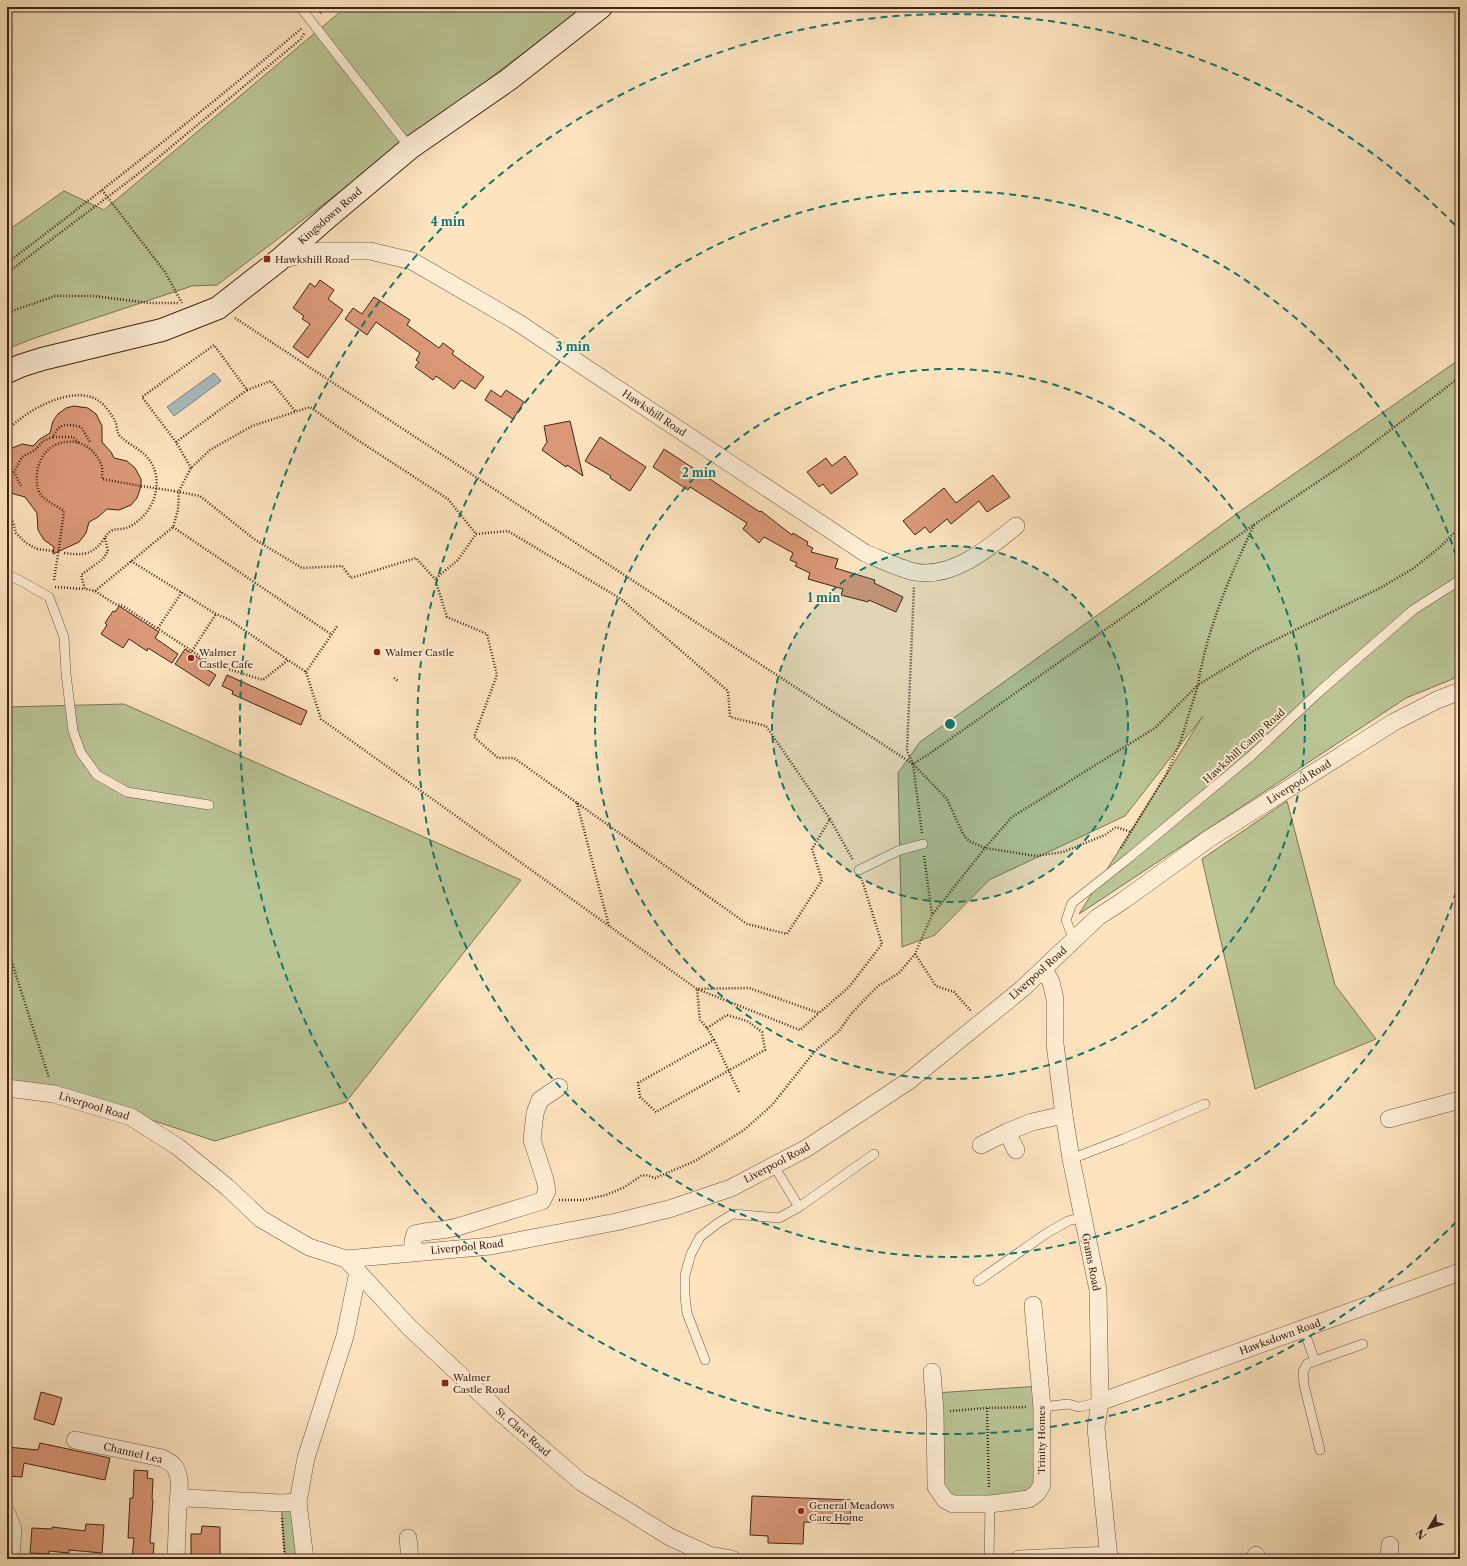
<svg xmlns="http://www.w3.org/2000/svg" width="1467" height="1566" font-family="'Libre Caslon Text',serif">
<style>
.green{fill:#bac596;stroke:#7d7457}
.water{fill:#a6bbbe;stroke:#7d7e7c}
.building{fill:#da9877;stroke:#402318}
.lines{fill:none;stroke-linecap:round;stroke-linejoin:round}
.lane-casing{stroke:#6f5342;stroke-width:10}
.street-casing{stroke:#6f5342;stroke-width:18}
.secondary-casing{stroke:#402318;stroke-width:24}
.path{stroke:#402318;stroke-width:2.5;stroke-dasharray:1 2;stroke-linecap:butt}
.lane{stroke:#feedd5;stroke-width:9}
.street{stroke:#feedd5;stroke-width:17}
.secondary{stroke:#feedd5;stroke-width:22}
.path-bridge{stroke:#402318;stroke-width:2.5;stroke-dasharray:1 2;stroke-linecap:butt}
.ring{fill:none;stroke:#0f766e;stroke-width:2;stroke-dasharray:7 5}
.poi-dot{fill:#8f2418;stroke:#feedd5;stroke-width:1.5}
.labels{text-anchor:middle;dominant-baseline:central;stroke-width:4;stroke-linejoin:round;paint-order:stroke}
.street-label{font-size:10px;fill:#402318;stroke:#feedd5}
.poi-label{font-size:10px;fill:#402318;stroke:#feedd5;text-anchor:start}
.centre{fill:#0f766e;stroke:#feedd5;stroke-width:2}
.ring-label{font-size:12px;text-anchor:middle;font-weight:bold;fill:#0f766e;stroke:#feedd5;stroke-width:4;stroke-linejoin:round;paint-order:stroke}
</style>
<rect width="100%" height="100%" fill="#fde4bf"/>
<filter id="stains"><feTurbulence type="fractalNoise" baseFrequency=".005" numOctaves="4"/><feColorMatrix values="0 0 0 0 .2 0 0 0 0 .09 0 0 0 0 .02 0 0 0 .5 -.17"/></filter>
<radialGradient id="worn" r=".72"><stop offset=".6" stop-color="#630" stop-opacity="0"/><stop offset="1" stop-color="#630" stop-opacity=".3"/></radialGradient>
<g class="green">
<path d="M 346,7 L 584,7 L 217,285 L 192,286 L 32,339 L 7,349 L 7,231 L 64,191 L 104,210 Z"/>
<path d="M 1460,359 L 1460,676 L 1406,698 L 1079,914 L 1203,716 L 1125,816 L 989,880 L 935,935 L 902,947 L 898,773 L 920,742 L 1155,574 L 1239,512 Z"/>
<path d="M 124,704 L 521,880 L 346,1102 L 215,1141 L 52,1087 L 7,1081 L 7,707 Z"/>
<path d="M 1287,801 L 1335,985 L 1376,1039 L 1255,1089 L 1202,859 Z"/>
<path d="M 1040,1386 L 1037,1493 L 945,1500 L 935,1393 Z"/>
<path d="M 298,1502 L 305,1559 L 285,1559 L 281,1503 Z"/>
</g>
<path class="water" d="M 214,373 L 221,381 L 174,416 L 167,407 Z"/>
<g class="building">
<path d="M 320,280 L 334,290 L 328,299 L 343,310 L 308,358 L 293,347 L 310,324 L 302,319 L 304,316 L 293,308 L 310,283 L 315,287 Z"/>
<path d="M 374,297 L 410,320 L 407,325 L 439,348 L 443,343 L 454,351 L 452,354 L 484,377 L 475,389 L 461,380 L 454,389 L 436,376 L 433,380 L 415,367 L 419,362 L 416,360 L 420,353 L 376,322 L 367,335 L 345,319 L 353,308 L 362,314 Z"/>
<path d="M 491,390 L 501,397 L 506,390 L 524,402 L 513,419 L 485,400 Z"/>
<path d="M 74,406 L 88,408 L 96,414 L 102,426 L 102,442 L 111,452 L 114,458 L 127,461 L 135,468 L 141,479 L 141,486 L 137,498 L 131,505 L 119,510 L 107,509 L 98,517 L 89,522 L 86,533 L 79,542 L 53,554 L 54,547 L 44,540 L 38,530 L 37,513 L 25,497 L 14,494 L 7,491 L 7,450 L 22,444 L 33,446 L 40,439 L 50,433 L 53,421 L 58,414 L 66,408 Z"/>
<path d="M 570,421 L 583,476 L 567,465 L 566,467 L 542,450 L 547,442 L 544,426 Z"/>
<path d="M 600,437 L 646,467 L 630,491 L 610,478 L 611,476 L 585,461 Z"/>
<path d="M 664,449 L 760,512 L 761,511 L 792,535 L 793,533 L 808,542 L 807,545 L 813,548 L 811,552 L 838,559 L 835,568 L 875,580 L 874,583 L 903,597 L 896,612 L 869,600 L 868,602 L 841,595 L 843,589 L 808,579 L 810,573 L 795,566 L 797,563 L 790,560 L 793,553 L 764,537 L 759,543 L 743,529 L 747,523 L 690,487 L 688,490 L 653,467 Z"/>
<path d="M 845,456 L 858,474 L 831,494 L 823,484 L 819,487 L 807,472 L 826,458 L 832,466 Z"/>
<path d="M 993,475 L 1010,497 L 987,512 L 979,501 L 951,524 L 947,519 L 930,533 L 925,527 L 915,535 L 903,521 L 944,488 L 956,503 Z"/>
<path d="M 119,606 L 159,632 L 155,638 L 178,654 L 172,663 L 148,648 L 147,651 L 129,639 L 123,648 L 101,634 L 107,625 L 105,623 L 113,611 L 115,612 Z"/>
<path d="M 185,649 L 203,661 L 200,665 L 216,675 L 209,686 L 175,664 Z"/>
<path d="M 227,675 L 307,711 L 301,725 L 232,694 L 233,691 L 222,686 Z"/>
<path d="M 41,1392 L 62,1398 L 54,1425 L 34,1419 Z"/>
<path d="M 40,1443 L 110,1458 L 105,1480 L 24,1463 L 22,1477 L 7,1476 L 7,1447 L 38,1450 Z"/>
<path d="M 134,1470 L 148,1471 L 147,1478 L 153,1479 L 152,1499 L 153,1500 L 150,1543 L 154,1543 L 153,1559 L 132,1559 L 134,1538 L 128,1538 L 130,1498 L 133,1498 Z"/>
<path d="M 752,1496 L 851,1500 L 850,1524 L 804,1522 L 803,1544 L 768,1543 L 768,1536 L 750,1535 Z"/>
<path d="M 86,1524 L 104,1525 L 102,1553 L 69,1550 L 69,1553 L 49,1551 L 49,1554 L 30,1553 L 32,1528 L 52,1529 L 52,1527 L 85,1531 Z"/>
<path d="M 202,1526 L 220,1527 L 220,1559 L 191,1559 L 191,1534 L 201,1534 Z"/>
</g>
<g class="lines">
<g class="lane-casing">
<g id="lane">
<path d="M 300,7 L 410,148"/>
<path d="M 7,575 L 19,580 L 49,597 L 64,637 L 66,674 L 73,731 L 81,753 L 97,775 L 127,792 L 209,805"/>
<path d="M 859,870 L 900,850 L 923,844"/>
<path d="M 1074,940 L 1066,920 L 1072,903 L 1130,857 L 1251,756 L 1319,692 L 1413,610 L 1460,580"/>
<path d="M 1071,1159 L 1123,1139 L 1205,1104"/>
<path d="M 774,1166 L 799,1207"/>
<path d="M 978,1281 L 1047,1233 L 1068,1221 L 1083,1217"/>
<path d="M 1303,1328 L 1315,1361 L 1307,1364 L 1303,1372 L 1304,1385 L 1320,1450"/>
<path d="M 705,1360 L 687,1313 L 685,1296 L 685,1275 L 691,1254 L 700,1237 L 718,1223 L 733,1214 L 779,1218 L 799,1207 L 874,1154"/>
<path d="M 1315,1361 L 1363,1344"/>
<path d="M 1042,1407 L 1068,1404 L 1079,1407 L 1100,1402"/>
<path d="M 989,1559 L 990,1504"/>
</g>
</g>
<g class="street-casing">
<g id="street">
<path d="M 280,260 L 319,251 L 370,251 L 412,261 L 517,322 L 865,553 C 880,559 900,569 915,572 C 952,579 989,548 1016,526"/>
<path d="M 1044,969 L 1051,982 L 1055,999 L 1055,1044 L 1064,1115 L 1071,1159 L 1098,1290 L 1100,1402 L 1096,1428 L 1109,1559"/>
<path d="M 7,1088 L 54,1094 L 131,1117 L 178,1147 L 227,1187 L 261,1219 L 309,1247 L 346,1259 L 491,1246 L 616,1222 L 669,1209 L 731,1188 L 807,1148 L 910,1080 L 1022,989 L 1098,917 L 1124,900 L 1210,838 L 1394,722 L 1437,700 L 1460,691"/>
<path d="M 1389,1119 L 1460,1100"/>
<path d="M 1007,1132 L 1016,1150"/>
<path d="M 981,1145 L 1007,1132 L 1032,1122 L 1064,1115"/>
<path d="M 413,1252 L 413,1241 L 415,1234 C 429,1230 443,1231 457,1227 L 542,1201 L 547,1191 L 545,1180 L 532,1140 L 535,1113 L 540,1100 L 559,1087"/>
<path d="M 346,1259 L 409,1327 L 502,1414 L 581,1482 L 670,1537 L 709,1555 L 732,1559"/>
<path d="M 932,1372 L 935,1412 L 936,1487 L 945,1500 L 953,1504 L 990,1504 L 1029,1499 L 1037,1493 L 1042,1485 L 1042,1407 L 1033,1305"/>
<path d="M 1100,1402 L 1460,1272"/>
<path d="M 75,1440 L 162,1458 C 165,1460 171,1462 173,1465 C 182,1475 179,1491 178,1503"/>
<path d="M 7,1514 L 13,1529 L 11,1559"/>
<path d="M 408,1538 L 410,1559"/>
<path d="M 176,1559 L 178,1503 L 187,1498 L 281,1503 L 298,1502"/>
<path d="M 305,1559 L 298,1502 L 306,1458 L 345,1336 L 358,1272"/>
<path d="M 1019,1559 L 1109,1555"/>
<path d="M 1254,1559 L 1256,1555"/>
<path d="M 1389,1559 L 1390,1545"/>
</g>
</g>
<g class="secondary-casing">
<path id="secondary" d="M 7,372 L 20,366 L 42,359 L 162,330 L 218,308 L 279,260 L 329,216 L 410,148 L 508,80 L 601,7"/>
</g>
<g class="path">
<path d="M 320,13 L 327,7"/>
<path d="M 102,190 L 165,272 L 182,303"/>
<path d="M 7,263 C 107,187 206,109 302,28"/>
<path d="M 7,273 L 142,171 L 301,39 L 305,32"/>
<path d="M 7,315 L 15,310 L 55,296 L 94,296 L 149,303 L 179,303"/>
<path d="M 235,318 L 697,623 L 913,764 L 947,799 L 963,834 L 969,841 L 985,848 L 1036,856 L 1063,852 L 1105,835 L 1116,827 L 1131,832"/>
<path d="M 7,431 C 24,411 74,383 99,401 C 106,406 112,415 116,423 C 117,428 117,434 121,437 C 128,444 138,448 145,455 C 164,473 158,505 139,520 C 136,523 130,527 126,528 C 121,530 116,528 111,531 C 107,533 105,538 102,542 C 90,556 81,555 64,553"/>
<path d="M 53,437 L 73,437 L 79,443"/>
<path d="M 176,442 L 247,390"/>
<path d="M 191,468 L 176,442 L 142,397 L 214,345 L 247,390 L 271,381 L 295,411"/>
<path d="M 21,486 L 14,472 L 22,457 L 35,450 L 43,441 L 53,437 C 59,422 68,424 81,427 L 90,442"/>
<path d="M 174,491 L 200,496 L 254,539 L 302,568 L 342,566 L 351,578 L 416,558 L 435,579 L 447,617 L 487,634 L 497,675 L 474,737 L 498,758 L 514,758 L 747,924 L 787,934 L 822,880 L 812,849 L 830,819 L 766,726 L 730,717 L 728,691 L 621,599 L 508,531 L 476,534 L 458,560 L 435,579"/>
<path d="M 7,514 L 13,522 L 16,533 L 26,543 L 37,549 L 53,551"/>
<path d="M 1254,525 C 1230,576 1207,628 1198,685 L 1255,650 L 1382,587 L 1414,568 L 1440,547 L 1460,527"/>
<path d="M 173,527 L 332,635"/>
<path d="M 105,538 L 108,551 L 103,559 L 81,575 L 85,589 L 95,591 L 115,604 L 123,606 L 212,664 L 263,680 L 288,660 L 306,672 L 321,719 L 697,989 L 749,988 L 819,1013 L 849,987 L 882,944 L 862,880"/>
<path d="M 59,548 L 64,511 C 57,506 47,502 41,495 C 37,490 36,481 37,474 C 40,437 86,429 101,464 C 103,468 102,475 102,479 L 141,486"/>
<path d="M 131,561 L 216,614 L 228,619 L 288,660"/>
<path d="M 55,587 L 85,589"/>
<path d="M 95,591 L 173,527 L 178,510 L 179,491 L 191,468 L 210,450 L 252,426 L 310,407 L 356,439 L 448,499 L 476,534"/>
<path d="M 158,628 L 182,592"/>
<path d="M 192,651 L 216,614"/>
<path d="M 306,672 L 338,625"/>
<path d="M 394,678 L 398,681"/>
<path d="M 913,764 L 907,751 L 914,586"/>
<path d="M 577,803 L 609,926"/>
<path d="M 830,819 L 853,860"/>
<path d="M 922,833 L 913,764 L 929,754 L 1255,524 L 1359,454 L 1460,377"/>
<path d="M 1121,848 L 1167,773 L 1181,740 L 1198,685"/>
<path d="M 924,856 L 932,914"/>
<path d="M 7,947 L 49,1078"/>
<path d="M 915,954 L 936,986 L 954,992 L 971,1011"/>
<path d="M 707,1028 L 727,1015 L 747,1021 L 762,1032 L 765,1050 C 728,1071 692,1091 656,1112 L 640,1097 L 638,1083 L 714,1040 L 739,1092"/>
<path d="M 714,1040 L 707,1028 L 700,1020 L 697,989 L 800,1030 L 819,1013"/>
<path d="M 559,1200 L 584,1200 L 606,1195 L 623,1188 L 641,1176 L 646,1175 L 655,1178 L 695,1161 L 744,1130 L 772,1105 L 815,1051 L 839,1031 L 851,1014 L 868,996 L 878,986 L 899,973 L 915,954 L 932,915 L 985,848 L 1012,817 L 1155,728 L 1198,685"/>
<path d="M 987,1408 L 989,1489"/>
<path d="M 950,1411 L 987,1408 L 1027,1407"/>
<path d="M 282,1518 L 285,1559"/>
</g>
<use href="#lane" class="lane"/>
<use href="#street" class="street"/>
<use href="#secondary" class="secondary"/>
<g class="path-bridge">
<path d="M 141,486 L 174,491"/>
<path d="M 54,580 L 59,548"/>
</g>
</g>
<circle cx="950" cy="724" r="178" fill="#0f766e" fill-opacity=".12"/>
<g class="ring">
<circle cx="950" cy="724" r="178"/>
<circle cx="950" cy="724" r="355"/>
<path d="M1460 880A533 533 0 1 1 1460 568"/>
<path d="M1456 1222A710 710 0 1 1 1456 226"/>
</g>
<g class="poi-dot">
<rect x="263" y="255" width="8" height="8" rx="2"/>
<circle cx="377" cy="652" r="4"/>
<circle cx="191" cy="658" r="4"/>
<rect x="441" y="1379" width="8" height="8" rx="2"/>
<circle cx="801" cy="1511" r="4"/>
</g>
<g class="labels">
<g class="street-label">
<text transform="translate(330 216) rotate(-41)">Kingsdown Road</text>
<text transform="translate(654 413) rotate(34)">Hawkshill Road</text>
<text transform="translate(1244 746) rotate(-42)">Hawkshill Camp Road</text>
<text transform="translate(1299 782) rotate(-32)">Liverpool Road</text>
<text transform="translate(1038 973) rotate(-42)">Liverpool Road</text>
<text transform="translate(94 1106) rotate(17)">Liverpool Road</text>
<text transform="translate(777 1163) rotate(-28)">Liverpool Road</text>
<text transform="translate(467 1247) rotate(-6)">Liverpool Road</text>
<text transform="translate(1091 1262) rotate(79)">Grams Road</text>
<text transform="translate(1280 1337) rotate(-20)">Hawksdown Road</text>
<text transform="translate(523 1432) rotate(41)">St. Clare Road</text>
<text transform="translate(1041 1440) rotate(-90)">Trinity Homes</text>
<text transform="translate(133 1453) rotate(13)">Channel Lea</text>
</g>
<g class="poi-label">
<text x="275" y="259">Hawkshill Road</text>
<text x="199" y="652">Walmer<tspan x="199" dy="12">Castle Cafe</tspan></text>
<text x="385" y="652">Walmer Castle</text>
<text x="453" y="1377">Walmer<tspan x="453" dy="12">Castle Road</tspan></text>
<text x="809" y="1505">General Meadows<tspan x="809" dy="12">Care Home</tspan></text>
</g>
</g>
<circle cx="950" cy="724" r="6" class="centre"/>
<g class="ring-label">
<text x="448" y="226">4 min</text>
<text x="573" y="351">3 min</text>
<text x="699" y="477">2 min</text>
<text x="824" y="602">1 min</text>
</g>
<rect width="1467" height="1566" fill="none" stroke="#fde4bf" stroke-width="24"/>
<rect x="8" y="8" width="1451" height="1550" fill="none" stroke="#402318" stroke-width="2"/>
<rect x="12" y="12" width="1443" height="1542" fill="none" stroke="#402318"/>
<g transform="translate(1429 1528) rotate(232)" stroke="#feedd5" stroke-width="3" paint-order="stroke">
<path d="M0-3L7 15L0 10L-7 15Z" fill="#402318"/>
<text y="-6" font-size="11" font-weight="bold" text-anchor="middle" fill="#402318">N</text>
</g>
<rect width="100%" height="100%" filter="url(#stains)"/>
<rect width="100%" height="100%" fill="url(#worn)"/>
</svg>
